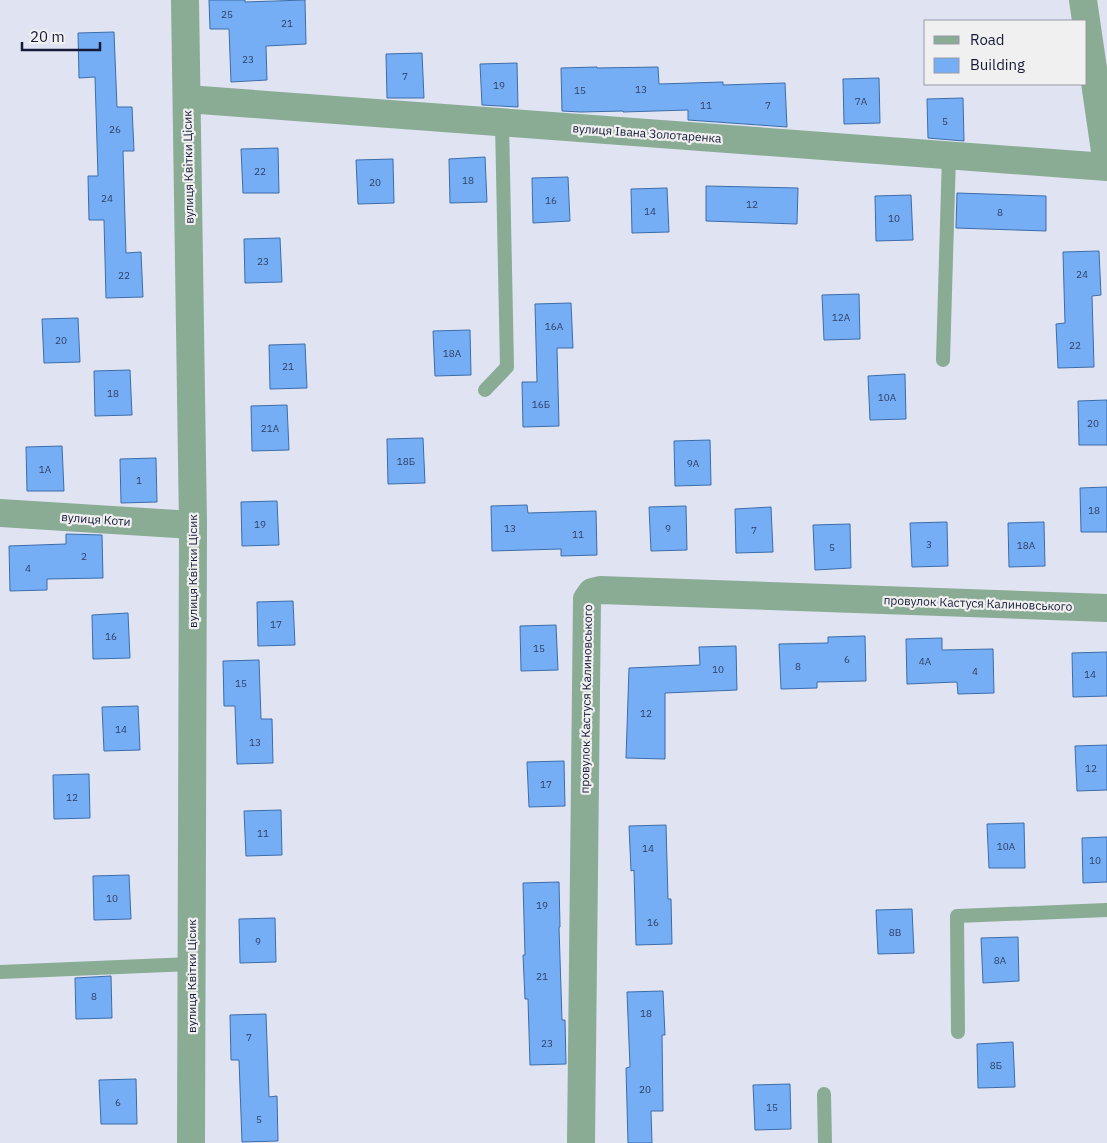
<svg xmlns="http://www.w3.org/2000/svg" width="1107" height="1143" font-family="'IBM Plex Sans',sans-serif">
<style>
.building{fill:#76aef5;stroke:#3c6da9}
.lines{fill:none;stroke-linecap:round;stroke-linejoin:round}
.lane{stroke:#8aab94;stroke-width:14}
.street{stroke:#8aab94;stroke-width:28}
.labels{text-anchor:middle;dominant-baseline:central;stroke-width:4.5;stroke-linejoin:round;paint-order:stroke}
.number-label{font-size:10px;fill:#2d3f66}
.street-label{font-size:12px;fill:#151a36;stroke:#f0f0f0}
</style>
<rect width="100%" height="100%" fill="#dfe3f2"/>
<g class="building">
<path d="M 209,0 L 245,0 L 245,2 L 305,0 L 306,44 L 266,46 L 267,80 L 231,82 L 229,29 L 210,29 Z"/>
<path d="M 114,32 L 117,107 L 132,107 L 134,151 L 123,151 L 126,253 L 141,252 L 143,297 L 106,298 L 104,220 L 89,220 L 88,176 L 98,176 L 95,77 L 79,78 L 78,33 Z"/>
<path d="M 422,53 L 424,98 L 387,98 L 386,54 Z"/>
<path d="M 517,63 L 518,107 L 482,105 L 480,64 Z"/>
<path d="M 597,67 L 597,68 L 658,67 L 659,84 L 723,82 L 723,85 L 785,83 L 787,127 L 688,120 L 688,110 L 623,112 L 623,111 L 581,112 L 562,111 L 561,68 Z"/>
<path d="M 879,78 L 880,123 L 844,124 L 843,79 Z"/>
<path d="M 963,98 L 964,141 L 928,138 L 927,99 Z"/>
<path d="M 278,148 L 279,193 L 243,193 L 241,149 Z"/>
<path d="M 485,157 L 487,202 L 450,203 L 449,159 Z"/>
<path d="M 393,159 L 394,203 L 358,204 L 356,160 Z"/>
<path d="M 568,177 L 570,221 L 533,223 L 532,178 Z"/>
<path d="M 706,186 L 798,188 L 797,224 L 706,221 Z"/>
<path d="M 667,188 L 669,232 L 632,233 L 631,189 Z"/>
<path d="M 957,193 L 1046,196 L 1046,231 L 956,228 Z"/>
<path d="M 911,195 L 913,240 L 876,241 L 875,196 Z"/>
<path d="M 280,238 L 282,282 L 245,283 L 244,239 Z"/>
<path d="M 1099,251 L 1101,295 L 1092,296 L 1094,367 L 1058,368 L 1056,324 L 1065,323 L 1063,252 Z"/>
<path d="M 859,294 L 860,339 L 824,340 L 822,295 Z"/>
<path d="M 571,303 L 573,348 L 557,348 L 559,426 L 523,427 L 522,382 L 537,382 L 535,304 Z"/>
<path d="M 78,318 L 80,362 L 44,363 L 42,319 Z"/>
<path d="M 470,330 L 471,375 L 435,376 L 433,331 Z"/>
<path d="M 305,344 L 307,388 L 270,389 L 269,345 Z"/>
<path d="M 130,370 L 132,415 L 95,416 L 94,371 Z"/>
<path d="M 905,374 L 906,419 L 870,420 L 868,376 Z"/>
<path d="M 1107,400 L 1107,445 L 1079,445 L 1078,401 Z"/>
<path d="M 287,405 L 289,450 L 252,451 L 251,406 Z"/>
<path d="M 423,438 L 425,483 L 388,484 L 387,439 Z"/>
<path d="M 710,440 L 711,485 L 675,486 L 674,441 Z"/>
<path d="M 62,446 L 64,491 L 27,491 L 26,447 Z"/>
<path d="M 156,458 L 157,502 L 121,503 L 120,459 Z"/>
<path d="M 1107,487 L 1107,532 L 1081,532 L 1080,488 Z"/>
<path d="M 277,501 L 279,545 L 242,546 L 241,502 Z"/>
<path d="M 527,505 L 528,513 L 596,511 L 597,555 L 561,556 L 561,549 L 492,551 L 491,506 Z"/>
<path d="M 686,506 L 687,550 L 651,551 L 649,507 Z"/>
<path d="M 771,507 L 773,552 L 736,553 L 735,509 Z"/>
<path d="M 947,522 L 948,566 L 912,567 L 910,523 Z"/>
<path d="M 1044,522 L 1045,566 L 1009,567 L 1008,523 Z"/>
<path d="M 850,524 L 851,568 L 815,570 L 813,525 Z"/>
<path d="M 66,534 L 102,535 L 103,578 L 47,579 L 47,590 L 10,591 L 9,546 L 66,544 Z"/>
<path d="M 293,601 L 295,645 L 258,646 L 257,602 Z"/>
<path d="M 128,613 L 130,658 L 93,659 L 92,615 Z"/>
<path d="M 556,625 L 558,670 L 521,671 L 520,626 Z"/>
<path d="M 865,636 L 866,681 L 817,682 L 817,688 L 781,689 L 779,644 L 828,643 L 828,637 Z"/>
<path d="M 942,638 L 942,650 L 993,649 L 994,693 L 958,694 L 957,682 L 907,684 L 906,639 Z"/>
<path d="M 736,646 L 737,690 L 665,693 L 665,759 L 626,758 L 629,668 L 700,665 L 699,647 Z"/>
<path d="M 1107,652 L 1107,696 L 1073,697 L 1072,653 Z"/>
<path d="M 259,660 L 261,719 L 272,719 L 273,763 L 237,764 L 235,706 L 224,706 L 223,661 Z"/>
<path d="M 138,706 L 140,750 L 104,751 L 102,707 Z"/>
<path d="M 1107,745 L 1107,790 L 1077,791 L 1075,746 Z"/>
<path d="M 564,761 L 565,806 L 529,807 L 527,762 Z"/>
<path d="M 89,774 L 90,818 L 54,819 L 53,775 Z"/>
<path d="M 281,810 L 282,855 L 246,856 L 244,811 Z"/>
<path d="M 1024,823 L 1025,868 L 989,868 L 987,824 Z"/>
<path d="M 666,825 L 668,899 L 671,899 L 672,944 L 636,945 L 634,870 L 631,871 L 629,826 Z"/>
<path d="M 1107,837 L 1107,882 L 1083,883 L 1082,838 Z"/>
<path d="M 129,875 L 131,919 L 94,920 L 93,876 Z"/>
<path d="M 559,882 L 560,927 L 559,927 L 562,1020 L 565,1020 L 566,1064 L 530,1065 L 528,999 L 525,999 L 523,955 L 525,955 L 523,883 Z"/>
<path d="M 912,909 L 914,953 L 878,954 L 876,910 Z"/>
<path d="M 275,918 L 276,962 L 240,963 L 239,919 Z"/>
<path d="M 1018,937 L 1019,981 L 983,983 L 981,938 Z"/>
<path d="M 111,976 L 112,1018 L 76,1019 L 75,978 Z"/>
<path d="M 663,991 L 665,1035 L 662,1035 L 663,1111 L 651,1111 L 652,1143 L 628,1143 L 626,1068 L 630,1067 L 627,992 Z"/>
<path d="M 266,1014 L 269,1097 L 277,1096 L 278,1141 L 242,1142 L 239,1060 L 231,1060 L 230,1015 Z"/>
<path d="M 1013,1042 L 1015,1087 L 978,1088 L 977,1044 Z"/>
<path d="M 136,1079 L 137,1124 L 101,1124 L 99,1080 Z"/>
<path d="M 790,1084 L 791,1129 L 755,1130 L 753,1085 Z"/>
</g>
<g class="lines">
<g class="lane">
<path d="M 943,360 L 949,156"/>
<path d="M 485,390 L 507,367 L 502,122"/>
<path d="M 0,972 L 191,964"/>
<path d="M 958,1032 L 957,916 L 1107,910"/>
<path d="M 824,1094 L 825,1143"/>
</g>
<g class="street">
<path d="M 185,0 L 193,525 L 191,1143"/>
<path d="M 1083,0 L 1107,165"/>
<path d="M 187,99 L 1107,167"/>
<path d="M 0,513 L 193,525"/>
<path d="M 581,1143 L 587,599 L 592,592 L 600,590 L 1107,608"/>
</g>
</g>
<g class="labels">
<g class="number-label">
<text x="227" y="14">25</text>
<text x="287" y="23">21</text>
<text x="248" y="59">23</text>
<text x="405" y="76">7</text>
<text x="499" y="85">19</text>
<text x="641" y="89">13</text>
<text x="580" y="90">15</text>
<text x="861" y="101">7А</text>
<text x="706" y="105">11</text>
<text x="768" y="105">7</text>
<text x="945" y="121">5</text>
<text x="115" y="129">26</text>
<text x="260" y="171">22</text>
<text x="468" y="180">18</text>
<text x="375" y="182">20</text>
<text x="107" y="198">24</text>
<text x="551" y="200">16</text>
<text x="752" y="204">12</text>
<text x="650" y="211">14</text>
<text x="1000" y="212">8</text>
<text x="894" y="218">10</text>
<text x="263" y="261">23</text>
<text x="1082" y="274">24</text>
<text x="124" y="275">22</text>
<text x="841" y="317">12А</text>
<text x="554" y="326">16А</text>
<text x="61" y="340">20</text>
<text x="1075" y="345">22</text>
<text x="452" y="353">18А</text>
<text x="288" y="366">21</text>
<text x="113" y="393">18</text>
<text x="887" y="397">10А</text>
<text x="541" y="404">16Б</text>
<text x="1093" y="423">20</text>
<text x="270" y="428">21А</text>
<text x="406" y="461">18Б</text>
<text x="693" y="463">9А</text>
<text x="45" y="469">1А</text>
<text x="139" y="480">1</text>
<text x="1094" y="510">18</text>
<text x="260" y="524">19</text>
<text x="510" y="528">13</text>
<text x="668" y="528">9</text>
<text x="754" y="530">7</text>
<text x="578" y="534">11</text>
<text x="929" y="544">3</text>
<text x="1026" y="545">18А</text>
<text x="832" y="547">5</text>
<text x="84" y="556">2</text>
<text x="28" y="568">4</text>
<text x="276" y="624">17</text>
<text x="111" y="636">16</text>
<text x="539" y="648">15</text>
<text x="847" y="659">6</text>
<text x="925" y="661">4А</text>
<text x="798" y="666">8</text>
<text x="718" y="669">10</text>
<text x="975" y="671">4</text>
<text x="1090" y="674">14</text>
<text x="241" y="683">15</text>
<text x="646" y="713">12</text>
<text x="121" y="729">14</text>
<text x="255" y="742">13</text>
<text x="1091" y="768">12</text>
<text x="546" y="784">17</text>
<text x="72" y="797">12</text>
<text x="263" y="833">11</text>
<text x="1006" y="846">10А</text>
<text x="648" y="848">14</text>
<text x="1095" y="860">10</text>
<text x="112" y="898">10</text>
<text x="542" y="905">19</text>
<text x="653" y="922">16</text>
<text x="895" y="932">8В</text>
<text x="258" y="941">9</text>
<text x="1000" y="960">8А</text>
<text x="542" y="976">21</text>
<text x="94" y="996">8</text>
<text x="646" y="1013">18</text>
<text x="249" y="1037">7</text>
<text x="547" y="1043">23</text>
<text x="996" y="1065">8Б</text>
<text x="645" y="1089">20</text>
<text x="118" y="1102">6</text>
<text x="772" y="1107">15</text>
<text x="259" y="1119">5</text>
</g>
<g class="street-label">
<text transform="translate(647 133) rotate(4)">вулиця Івана Золотаренка</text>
<text transform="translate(188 167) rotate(-91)">вулиця Квітки Цісик</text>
<text transform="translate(96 519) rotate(4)">вулиця Коти</text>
<text transform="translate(192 571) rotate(-90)">вулиця Квітки Цісик</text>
<text transform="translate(978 603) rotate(2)">провулок Кастуся Калиновського</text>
<text transform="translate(586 699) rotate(-89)">провулок Кастуся Калиновського</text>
<text transform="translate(191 976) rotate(-90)">вулиця Квітки Цісик</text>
</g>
</g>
<rect x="924" y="20" width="162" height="65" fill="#f0f0f0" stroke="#989aa6"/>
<rect x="934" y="36" width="25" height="8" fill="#8aab94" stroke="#989aa6"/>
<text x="970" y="45" font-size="15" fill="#151a36">Road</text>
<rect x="934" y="58" width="25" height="15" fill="#76aef5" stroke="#989aa6"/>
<text x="970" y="70" font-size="15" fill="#151a36">Building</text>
<path d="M22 42v8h78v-8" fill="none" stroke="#151a36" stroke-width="2.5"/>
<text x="30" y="42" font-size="15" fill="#151a36" stroke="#f0f0f0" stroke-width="4" paint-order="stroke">20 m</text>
</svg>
